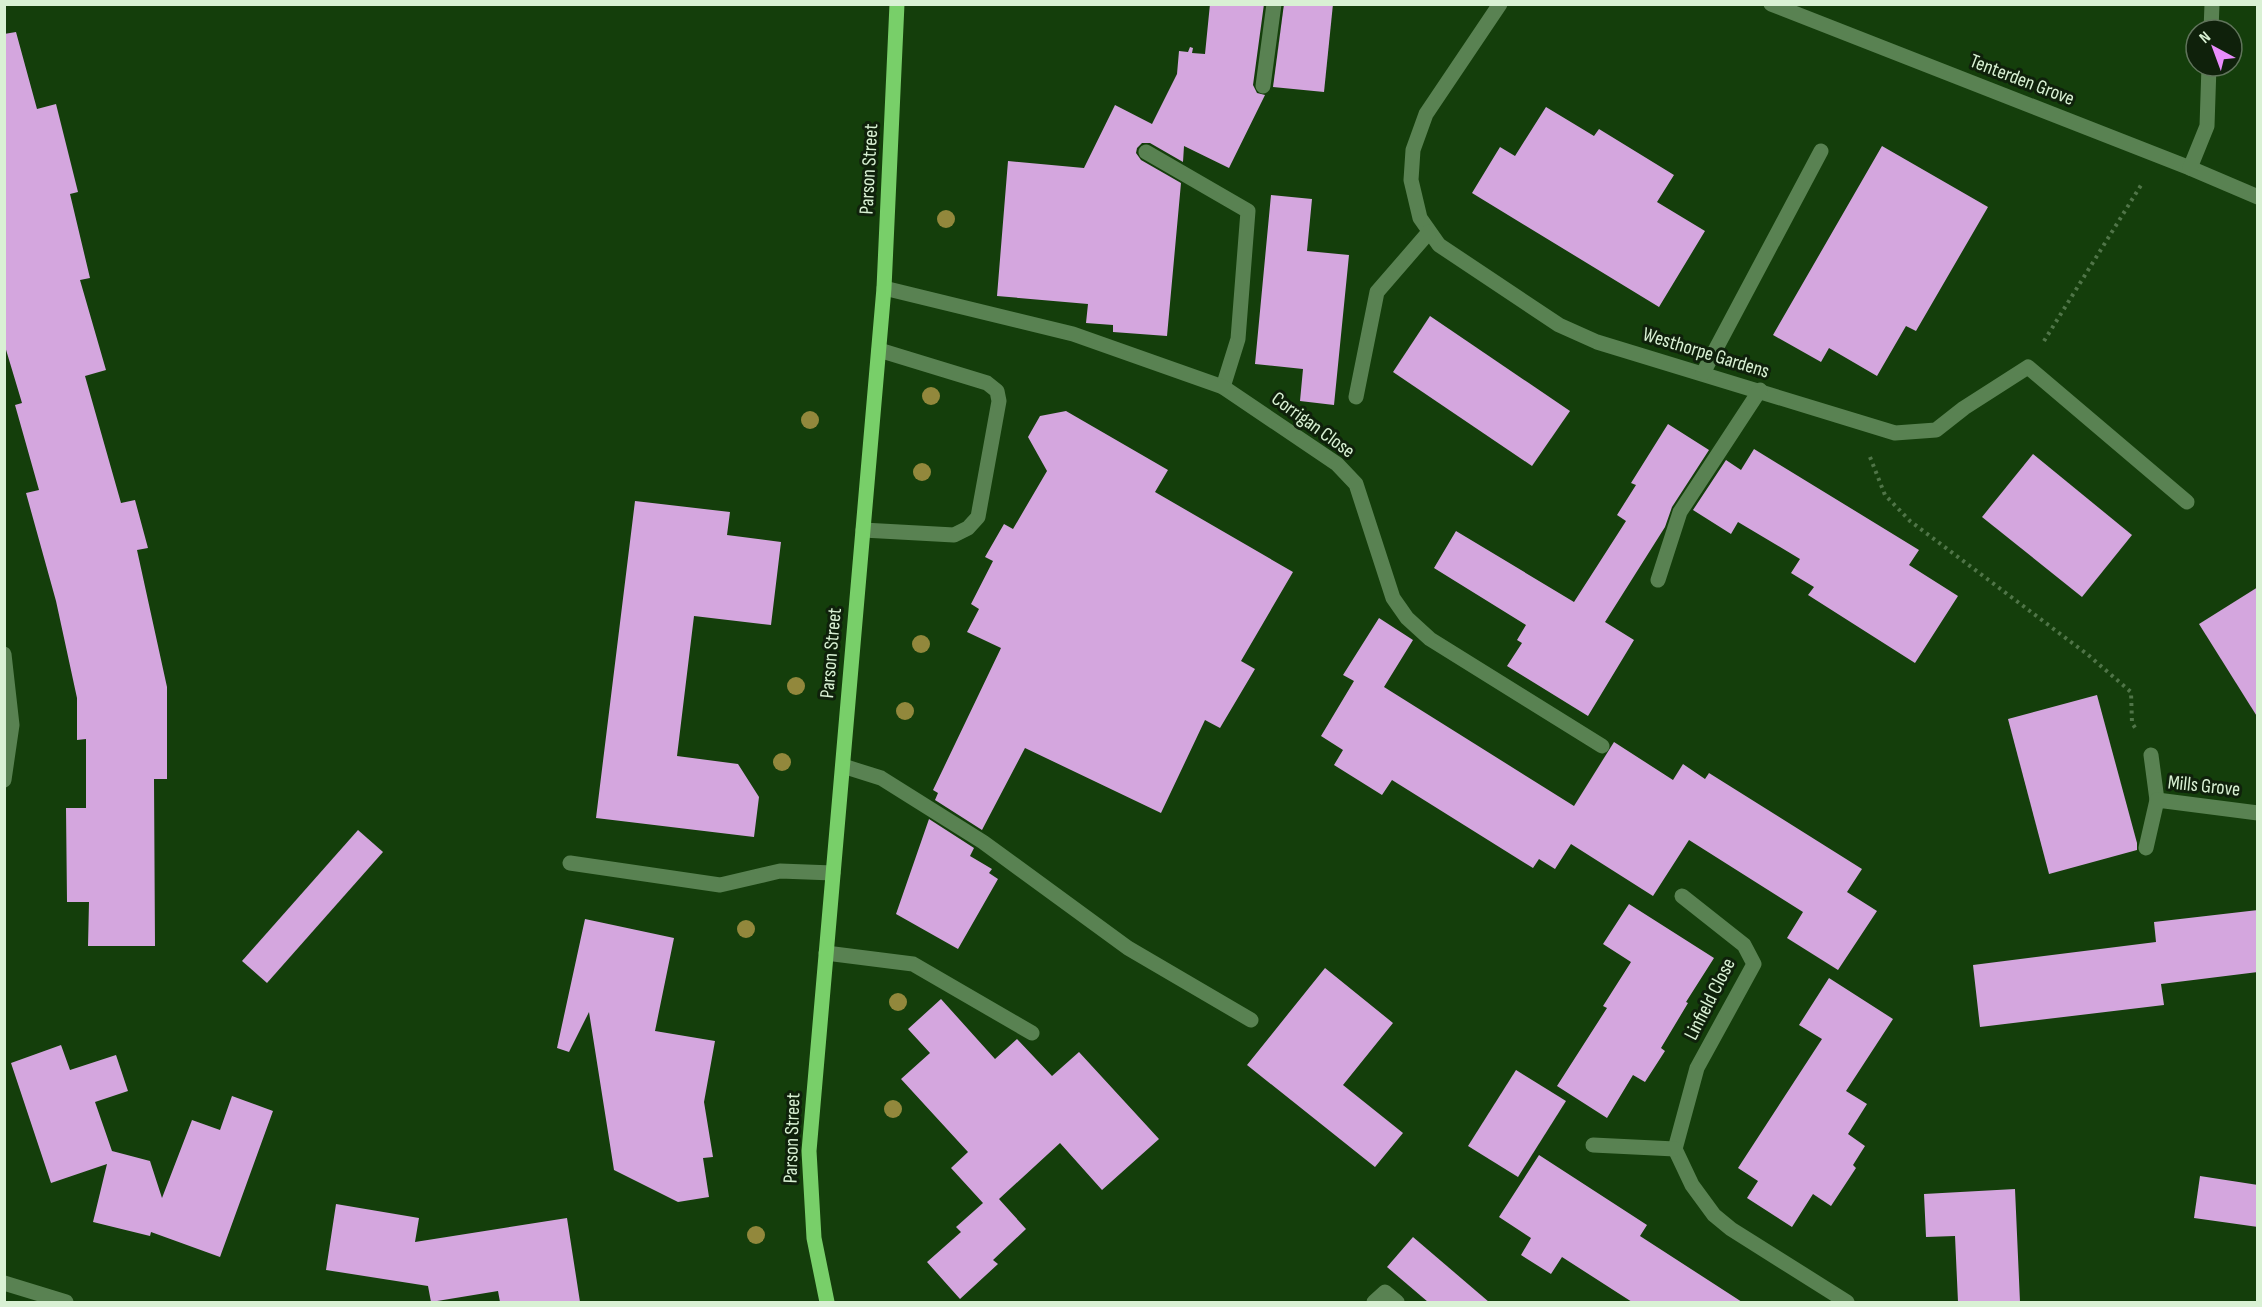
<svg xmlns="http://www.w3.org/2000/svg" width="2262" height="1307" font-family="'Sofia Sans Condensed',sans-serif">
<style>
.building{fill:#d4a6de}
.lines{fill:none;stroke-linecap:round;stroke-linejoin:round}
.path{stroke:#507548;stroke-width:4;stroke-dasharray:3 4.5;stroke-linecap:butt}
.minor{stroke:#598252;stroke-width:15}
.major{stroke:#78cf69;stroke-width:15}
.tree{fill:#92883c}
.labels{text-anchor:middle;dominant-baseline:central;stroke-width:6;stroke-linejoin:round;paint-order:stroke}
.street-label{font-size:20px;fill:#d9f1d4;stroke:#0f210b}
</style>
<rect width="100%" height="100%" fill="#143e0b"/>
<g class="building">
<path d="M 1210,4 L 1264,4 L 1253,85 L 1257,93 L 1265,95 L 1229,168 L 1184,146 L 1183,162 L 1150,143 L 1142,143 L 1137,148 L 1136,153 L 1141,160 L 1181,183 L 1167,336 L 1113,332 L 1113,325 L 1086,323 L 1088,304 L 997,296 L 1008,161 L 1084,168 L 1115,105 L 1152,124 L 1177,74 L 1179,51 L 1188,52 L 1190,47 L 1193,48 L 1192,53 L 1205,54 Z"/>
<path d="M 1284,4 L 1333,4 L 1324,92 L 1273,87 Z"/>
<path d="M 16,32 L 37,109 L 56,104 L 78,192 L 70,194 L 90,278 L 80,280 L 106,370 L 85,376 L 121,503 L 135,500 L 148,548 L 137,550 L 167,687 L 167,779 L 154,779 L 155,946 L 88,946 L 89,902 L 67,902 L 66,808 L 86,808 L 86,739 L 77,740 L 77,698 L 56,601 L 26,493 L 39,490 L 15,405 L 22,403 L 4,343 L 4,34 Z"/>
<path d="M 1546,107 L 1594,136 L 1599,129 L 1674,175 L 1657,202 L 1705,231 L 1659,307 L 1472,193 L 1500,147 L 1515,156 Z"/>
<path d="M 1882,146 L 1988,207 L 1916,331 L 1906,326 L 1877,376 L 1829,348 L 1821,362 L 1773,335 Z"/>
<path d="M 1271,195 L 1312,199 L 1307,251 L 1349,255 L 1334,405 L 1300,401 L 1303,369 L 1255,364 Z"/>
<path d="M 1430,316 L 1570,411 L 1532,466 L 1393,372 Z"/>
<path d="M 1066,411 L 1168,470 L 1155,492 L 1293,572 L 1241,661 L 1255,669 L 1220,728 L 1205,720 L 1161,813 L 1025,748 L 982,830 L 935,800 L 938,793 L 933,790 L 1001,648 L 967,632 L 979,609 L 971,604 L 993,561 L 985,557 L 1004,524 L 1013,529 L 1047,471 L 1028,437 L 1040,416 Z"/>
<path d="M 1668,424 L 1709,450 L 1672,507 L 1665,527 L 1605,622 L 1634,640 L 1588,716 L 1507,666 L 1522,643 L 1517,640 L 1526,625 L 1434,568 L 1456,531 L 1574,602 L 1626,521 L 1617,515 L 1636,485 L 1631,483 Z"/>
<path d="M 1754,449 L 1919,550 L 1909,565 L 1958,596 L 1915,663 L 1808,595 L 1814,587 L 1791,573 L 1800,559 L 1738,522 L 1731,534 L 1693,510 L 1726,460 L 1741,470 Z"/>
<path d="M 2033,454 L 2132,535 L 2082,597 L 1982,517 Z"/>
<path d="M 635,501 L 730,512 L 727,535 L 781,542 L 771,625 L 694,616 L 677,756 L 738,764 L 759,797 L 754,837 L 596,818 Z"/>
<path d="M 2258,587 L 2258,718 L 2199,624 Z"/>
<path d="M 1379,618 L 1413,640 L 1384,687 L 1574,806 L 1614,742 L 1673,780 L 1683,764 L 1705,779 L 1709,773 L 1862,869 L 1847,892 L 1877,911 L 1838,970 L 1787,938 L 1803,912 L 1689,840 L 1653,896 L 1571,844 L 1555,869 L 1539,859 L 1533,868 L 1392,780 L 1382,795 L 1334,765 L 1343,750 L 1321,736 L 1354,681 L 1343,675 Z"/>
<path d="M 2097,695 L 2137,843 L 2137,850 L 2049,874 L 2008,719 Z"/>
<path d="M 929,819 L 974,848 L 970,856 L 992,869 L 989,873 L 998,879 L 958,949 L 896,914 Z"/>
<path d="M 358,830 L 383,852 L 267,983 L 242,961 Z"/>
<path d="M 1629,904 L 1714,958 L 1686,1002 L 1688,1003 L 1661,1048 L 1665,1051 L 1645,1082 L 1633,1075 L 1607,1118 L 1557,1086 L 1607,1008 L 1603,1006 L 1631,962 L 1603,944 Z"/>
<path d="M 2258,910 L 2258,972 L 2161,984 L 2164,1005 L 1980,1027 L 1973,965 L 2156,942 L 2154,922 Z"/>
<path d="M 585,919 L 674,938 L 655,1031 L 715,1041 L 704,1102 L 713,1157 L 703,1158 L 709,1197 L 678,1202 L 614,1170 L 589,1012 L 569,1052 L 557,1048 Z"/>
<path d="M 1325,968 L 1393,1023 L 1343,1085 L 1403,1133 L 1375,1167 L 1247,1065 Z"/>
<path d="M 1829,978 L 1893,1019 L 1846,1091 L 1867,1104 L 1848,1134 L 1865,1146 L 1853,1165 L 1856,1168 L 1831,1206 L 1813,1194 L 1792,1227 L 1747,1198 L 1758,1181 L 1738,1168 L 1822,1039 L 1799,1025 Z"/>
<path d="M 941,999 L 995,1059 L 1017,1039 L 1052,1076 L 1079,1052 L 1159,1139 L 1102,1190 L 1060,1143 L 999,1199 L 1026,1229 L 993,1260 L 998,1264 L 960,1299 L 927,1262 L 961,1232 L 956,1227 L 983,1203 L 951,1168 L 968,1152 L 901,1079 L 930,1053 L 908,1029 Z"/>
<path d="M 61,1045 L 70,1070 L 116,1055 L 128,1091 L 95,1102 L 112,1151 L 150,1161 L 162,1198 L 192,1120 L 220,1130 L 232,1096 L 273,1111 L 220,1257 L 151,1232 L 150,1236 L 93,1222 L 107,1164 L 51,1183 L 11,1063 Z"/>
<path d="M 1516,1070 L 1566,1101 L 1518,1177 L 1468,1146 Z"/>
<path d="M 1539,1155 L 1647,1225 L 1640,1236 L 1742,1302 L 1632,1302 L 1562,1257 L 1551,1274 L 1521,1255 L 1531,1238 L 1499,1217 Z"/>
<path d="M 2200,1176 L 2258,1185 L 2258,1227 L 2194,1218 Z"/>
<path d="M 2015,1189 L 2020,1302 L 1958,1302 L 1955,1236 L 1926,1237 L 1924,1194 Z"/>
<path d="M 336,1204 L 419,1218 L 415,1242 L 567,1218 L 580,1302 L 500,1302 L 498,1291 L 431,1302 L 428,1286 L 326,1270 Z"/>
<path d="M 1413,1237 L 1489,1302 L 1428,1302 L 1387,1267 Z"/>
</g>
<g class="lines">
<g class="path">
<path d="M 2044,341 L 2143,182"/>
<path d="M 1870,457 L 1885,495 L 1910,521 L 2087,654 L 2131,692 L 2132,723 L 2136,729"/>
</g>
<g class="minor">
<path d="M 1500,4 L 1426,114 L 1413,150 L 1411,180 L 1420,218 L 1439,245 L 1559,325 L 1597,342 L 1895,433 L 1936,430 L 1964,408 L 2028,367 L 2187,502"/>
<path d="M 1771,4 L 2190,168 L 2258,197"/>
<path d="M 2211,30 L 2212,4"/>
<path d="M 1263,86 L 1274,4"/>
<path d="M 1146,152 L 1248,211 L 1238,339 L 1223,387"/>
<path d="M 2190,168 L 2207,126 L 2209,66"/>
<path d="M 884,288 L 1073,334 L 1223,387 L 1337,464 L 1356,484 L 1393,598 L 1407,618 L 1430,639 L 1602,746"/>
<path d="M 1703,373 L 1821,151"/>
<path d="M 1356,397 L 1377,292 L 1429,232"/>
<path d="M 863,530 L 954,535 L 968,528 L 978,517 L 999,401 L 997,391 L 987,383 L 879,350"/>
<path d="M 1658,580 L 1680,512 L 1760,390"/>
<path d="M 4,654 L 12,725 L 4,780"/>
<path d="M 2151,755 L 2157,800"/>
<path d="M 843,766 L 881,778 L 983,842 L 1128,948 L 1251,1020"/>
<path d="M 2146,848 L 2157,800 L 2258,813"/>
<path d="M 570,863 L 720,885 L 780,871 L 833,873"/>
<path d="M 1682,896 L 1744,945 L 1754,964 L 1697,1068 L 1675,1149 L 1692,1185 L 1714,1215 L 1731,1229 L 1847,1302"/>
<path d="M 826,953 L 913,964 L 1032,1033"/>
<path d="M 1593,1145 L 1675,1149"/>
<path d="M 4,1283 L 66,1302"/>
<path d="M 1374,1302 L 1385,1292 L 1397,1302"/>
</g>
<path class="major" d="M 827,1302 L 814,1238 L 809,1151 L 884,288 L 897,4"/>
</g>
<g class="tree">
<circle cx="946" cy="219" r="9"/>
<circle cx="931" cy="396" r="9"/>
<circle cx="810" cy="420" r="9"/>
<circle cx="922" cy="472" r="9"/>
<circle cx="921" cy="644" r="9"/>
<circle cx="796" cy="686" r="9"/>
<circle cx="905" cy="711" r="9"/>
<circle cx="782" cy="762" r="9"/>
<circle cx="746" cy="929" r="9"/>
<circle cx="898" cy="1002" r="9"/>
<circle cx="893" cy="1109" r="9"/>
<circle cx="756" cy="1235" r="9"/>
</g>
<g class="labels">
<g class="street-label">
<text transform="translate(2022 80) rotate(21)">Tenterden Grove</text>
<text transform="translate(869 169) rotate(-87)">Parson Street</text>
<text transform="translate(1706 353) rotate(17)">Westhorpe Gardens</text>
<text transform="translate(1313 425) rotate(36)">Corrigan Close</text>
<text transform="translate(831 653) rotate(-85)">Parson Street</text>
<text transform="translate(2204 786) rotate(6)">Mills Grove</text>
<text transform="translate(1710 999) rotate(-63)">Linfield Close</text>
<text transform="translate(792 1138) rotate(-88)">Parson Street</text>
</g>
</g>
<rect width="2262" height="1307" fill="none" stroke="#d9f1d4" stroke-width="12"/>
<g transform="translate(2214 48) rotate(319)"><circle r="28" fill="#0f210b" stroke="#60745b" stroke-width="1.5"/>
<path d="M0-4.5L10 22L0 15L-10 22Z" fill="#ea8dfd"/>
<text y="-9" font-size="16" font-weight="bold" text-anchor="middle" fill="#d9f1d4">N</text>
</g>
</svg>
